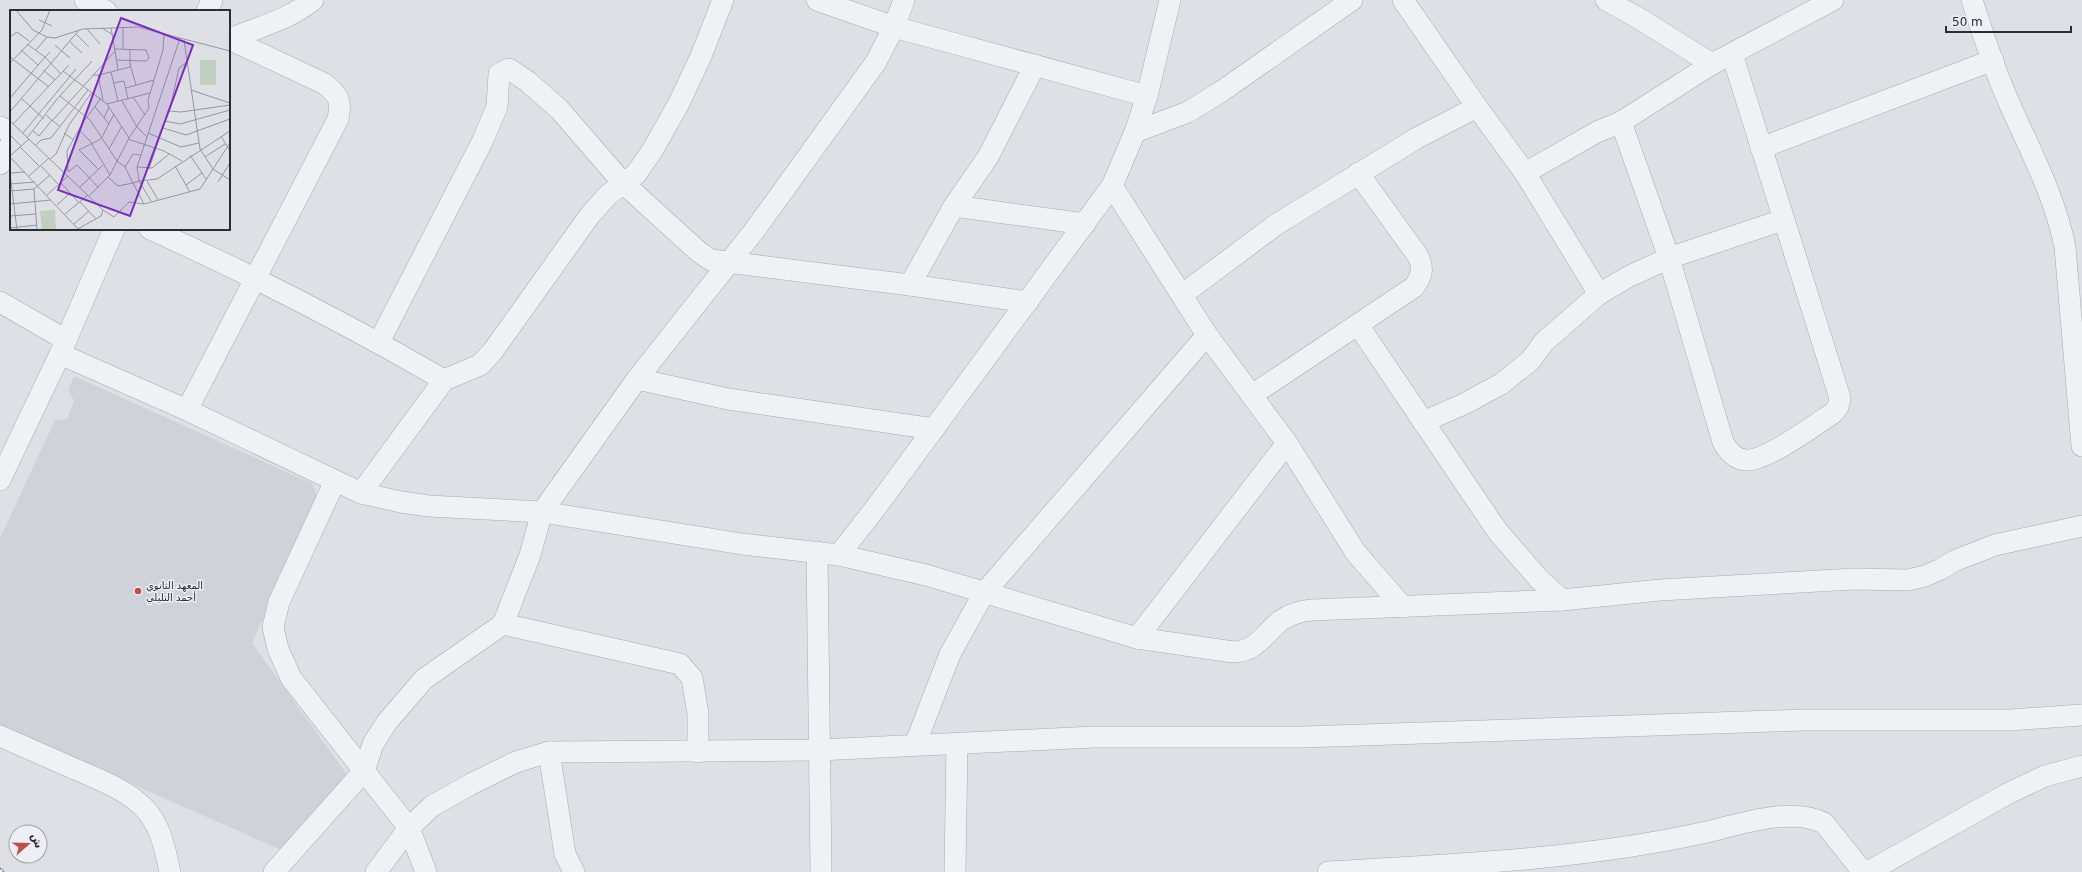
<svg xmlns="http://www.w3.org/2000/svg" width="2082" height="872" font-family="'DejaVu Sans','Noto Naskh Arabic',sans-serif">
<style>
.built{fill:#d0d2da}
.lines{fill:none;stroke-linecap:round;stroke-linejoin:round}
.minor-casing{stroke:#a8aab3;stroke-width:22}
.minor{stroke:#f0f1f5;stroke-width:21}
.rail-casing{stroke:#797e8e;stroke-width:4.5}
.rail{stroke:#edeff4;stroke-width:3;stroke-dasharray:9;stroke-linecap:butt}
.poi-dot{fill:#bf4f4e;stroke:#edeff4;stroke-width:1.5}
.labels{text-anchor:middle;dominant-baseline:central;stroke-width:3;stroke-linejoin:round;paint-order:stroke}
.poi-label{font-size:10px;fill:#292c3b;stroke:#edeff4;text-anchor:start}
.inset-road{fill:none;stroke:#9698a2;stroke-width:1}
.view{fill:#7b2cbf;fill-opacity:0.15;stroke:#7b2cbf;stroke-width:2}
.inset-edge{fill:none;stroke:#292c3b;stroke-width:2}
</style>
<rect width="100%" height="100%" fill="#dee0e6"/>
<path class="built" d="M 74,376 L 313,484 L 317,498 L 252,643 L 348,776 L 286,852 L 0,726 L 0,538 L 55,420 L 67,419 L 74,401 L 68,390 Z"/>
<g class="lines">
<g class="minor-casing">
<g id="minor">
<path d="M 85,0 L 106,11"/>
<path d="M 817,0 L 894,27 L 1147,96"/>
<path d="M 1403,0 L 1477,107"/>
<path d="M 1606,0 L 1640,19 L 1712,64 L 1833,0"/>
<path d="M 1972,0 C 1983,35 1995,71 2010,105 C 2031,152 2055,197 2065,247 L 2082,446"/>
<path d="M 207,11 L 212,0"/>
<path d="M 230,39 C 258,27 289,20 313,0"/>
<path d="M 1621,122 L 1669,258 L 1723,442 C 1728,451 1734,459 1746,460 C 1765,462 1815,425 1833,413 L 1838,407 L 1840,398 L 1732,54"/>
<path d="M 0,127 L 11,133"/>
<path d="M 1135,132 L 1188,112 L 1222,91 L 1352,0"/>
<path d="M 1761,148 L 1993,60"/>
<path d="M 0,164 L 11,144"/>
<path d="M 1525,173 L 1599,294"/>
<path d="M 1112,186 L 1207,335 L 1287,443 L 1356,553 L 1403,607"/>
<path d="M 954,206 L 1085,224"/>
<path d="M 150,229 C 250,274 349,325 444,380"/>
<path d="M 910,285 L 954,206 L 988,157 L 1035,65"/>
<path d="M 1183,294 L 1277,224 L 1417,138 L 1477,107 L 1525,173 L 1597,132 L 1621,122 L 1712,64"/>
<path d="M 0,302 L 66,340"/>
<path d="M 1358,325 L 1498,532 L 1539,579 L 1562,600"/>
<path d="M 379,342 L 482,142 L 497,107 L 499,74 L 509,69 L 527,81 L 559,109 L 623,183 L 699,252 L 711,260 L 910,285 L 1028,302"/>
<path d="M 60,354 L 187,410 L 361,493 L 401,502 L 429,506 L 542,512 L 742,544 L 839,555 L 926,575 L 1137,638 L 1233,652 C 1256,652 1264,634 1280,621 C 1290,614 1301,611 1312,610 L 1562,600 L 1660,590 L 1854,579 L 1908,580 L 1925,576 L 1941,569 L 1954,561 L 1995,545 L 2082,526"/>
<path d="M 637,379 L 728,399 L 934,429"/>
<path d="M 1252,395 L 1414,287 C 1422,276 1424,268 1418,256 L 1358,173"/>
<path d="M 187,410 L 338,119 C 342,100 339,96 325,84 L 229,39"/>
<path d="M 1423,422 L 1464,404 L 1501,384 L 1530,361 L 1544,342 L 1599,294 L 1628,277 L 1669,258 L 1783,220"/>
<path d="M 0,480 L 60,354 L 114,229"/>
<path d="M 335,481 L 279,602 L 273,627 L 278,649 L 291,678 L 364,771"/>
<path d="M 361,493 L 444,380 L 480,365 L 493,351 L 590,215 L 608,195 L 636,174 L 652,151 L 679,103 L 701,56 L 723,0"/>
<path d="M 817,552 L 821,872"/>
<path d="M 839,555 L 880,502 L 1112,186 L 1135,132 L 1147,96 L 1170,0"/>
<path d="M 503,624 L 680,664 L 692,678 L 698,714 L 698,752"/>
<path d="M 1137,638 L 1287,443"/>
<path d="M 0,736 C 25,747 50,758 75,769 C 99,780 126,789 144,808 C 161,825 165,850 170,872"/>
<path d="M 915,745 L 950,654 L 984,593 L 1207,335"/>
<path d="M 549,752 L 565,854 L 574,872"/>
<path d="M 364,771 L 373,744 L 387,722 L 424,679 L 503,624 L 530,555 L 542,512 L 637,379 L 754,231 L 876,62 L 894,27 L 904,0"/>
<path d="M 274,872 L 364,771 L 409,828 L 376,872"/>
<path d="M 426,872 L 409,828 L 432,806 L 471,784 L 516,762 L 549,752 L 819,750 L 1094,737 L 1304,737 L 1804,720 L 2010,720 L 2082,715"/>
<path d="M 955,872 L 957,743"/>
<path d="M 1328,872 C 1454,865 1589,859 1711,831 C 1743,823 1793,807 1824,823 L 1863,872"/>
<path d="M 1868,872 L 2007,794 L 2045,776 L 2082,766"/>
</g>
</g>
<use href="#minor" class="minor"/>
<g class="rail-casing">
<path id="rail" d="M 0,870 L 2,872"/>
</g>
<use href="#rail" class="rail"/>
</g>
<circle class="poi-dot" cx="138" cy="591" r="4"/>
<g class="labels">
<g class="poi-label">
<text x="146" y="585">المعهد الثانوي<tspan x="146" dy="12">أحمد التليلي</tspan></text>
</g>
</g>
<g transform="translate(10 10)">
<rect width="220" height="220" fill="#dee0e6"/>
<path d="M 190,50 L 206,50 L 206,75 L 190,75 ZM 45,200 L 46,220 L 32,220 L 30,201 Z" fill="#c1cfc0"/>
<path class="inset-road" d="M 6,0 L 23,20 L 37,27 L 45,28 L 73,19 L 128,17 L 220,41M 29,10 L 42,16M 92,18 L 103,25M 113,18 L 113,39M 77,19 L 90,34M 66,24 L 79,37M 0,27 L 7,22 L 19,31M 170,28 L 127,157 L 129,171 L 147,169 L 220,121M 174,30 L 190,139M 59,31 L 72,43M 17,34 L 35,47 L 40,42M 45,35 L 60,48M 105,39 L 136,40 L 139,48 L 136,51 L 107,50M 11,40 L 28,55M 26,40 L 37,27M 120,40 L 120,54 L 126,75M 105,41 L 108,60 L 101,62 L 108,91M 0,47 L 39,77M 0,53 L 32,20 L 40,0M 33,60 L 45,70M 108,60 L 120,57M 53,61 L 97,94 L 119,128M 83,65 L 88,65 L 93,90M 88,65 L 101,62M 103,73 L 114,71 L 118,89M 116,78 L 144,70M 181,80 L 220,93M 50,86 L 80,110 L 107,151 L 115,157 L 123,173 L 108,176 L 98,167M 123,87 L 135,105M 0,88 L 35,47 L 51,64M 11,88 L 34,109M 112,91 L 127,117 L 137,127M 97,94 L 140,83M 85,97 L 99,114M 159,101 L 171,102 L 220,95M 0,102 L 69,20M 36,105 L 49,116M 94,108 L 99,97M 43,110 L 105,41 L 101,18M 0,111 L 93,200 L 91,206 L 66,220M 155,111 L 170,114 L 220,100M 3,114 L 59,55M 153,118 L 176,125 L 220,109M 69,120 L 80,131 L 100,165M 23,121 L 29,126 L 42,110M 13,123 L 66,59M 54,123 L 64,130M 138,123 L 171,137 L 189,133M 0,125 L 11,136M 211,126 L 220,141M 17,128 L 47,89 L 82,51M 118,129 L 154,141 L 172,151M 25,136 L 31,130 L 41,128 L 78,80M 10,137 L 30,157M 99,139 L 112,116M 190,139 L 203,159 L 220,170M 180,145 L 196,169M 0,146 L 19,129M 0,147 L 68,219M 195,147 L 215,134M 40,149 L 46,144 L 59,115 L 82,82M 31,156 L 49,175M 165,156 L 180,182M 115,157 L 123,144 L 131,145M 127,157 L 142,158 L 159,144M 88,159 L 69,140 L 91,129 L 104,104M 139,159 L 162,90 L 169,58 L 176,53M 58,162 L 57,141 L 72,114 L 91,88M 58,162 L 67,155 L 88,177M 0,163 L 7,220M 0,163 L 15,162M 19,166 L 39,148M 137,171 L 148,190M 208,172 L 220,153M 51,173 L 69,193M 0,174 L 25,172M 176,175 L 192,163M 70,177 L 93,155M 24,179 L 27,220M 0,181 L 24,179 L 40,165M 37,185 L 58,166M 79,186 L 100,165 L 119,128 L 139,98 L 138,90 L 153,40 L 154,24M 70,192 L 86,209M 0,194 L 41,190M 134,194 L 123,173 L 129,171 L 141,191M 47,195 L 60,183M 93,200 L 104,207 L 119,192 L 134,194 L 190,179 L 220,133M 55,204 L 78,185M 0,206 L 26,204M 64,214 L 79,201M 0,218 L 27,215"/>
<path class="view" d="M 111,8 L 183,35 L 120,206 L 48,180 Z"/>
<rect width="220" height="220" class="inset-edge"/>
</g>
<g transform="translate(28 844) rotate(70)"><circle r="19" fill="#edeff4" stroke="#9fa1aa"/>
<path d="M0-3L7 15L0 10L-7 15Z" fill="#bf4f4e"/>
<text y="-6" font-size="11" font-weight="bold" text-anchor="middle" fill="#292c3b">ش</text>
</g>
<path d="M1946 26v6h125v-6" fill="none" stroke="#292c3b" stroke-width="2"/>
<text x="1952" y="26" font-size="12" fill="#292c3b" stroke="#edeff4" stroke-width="3" paint-order="stroke">50 m</text>
</svg>
